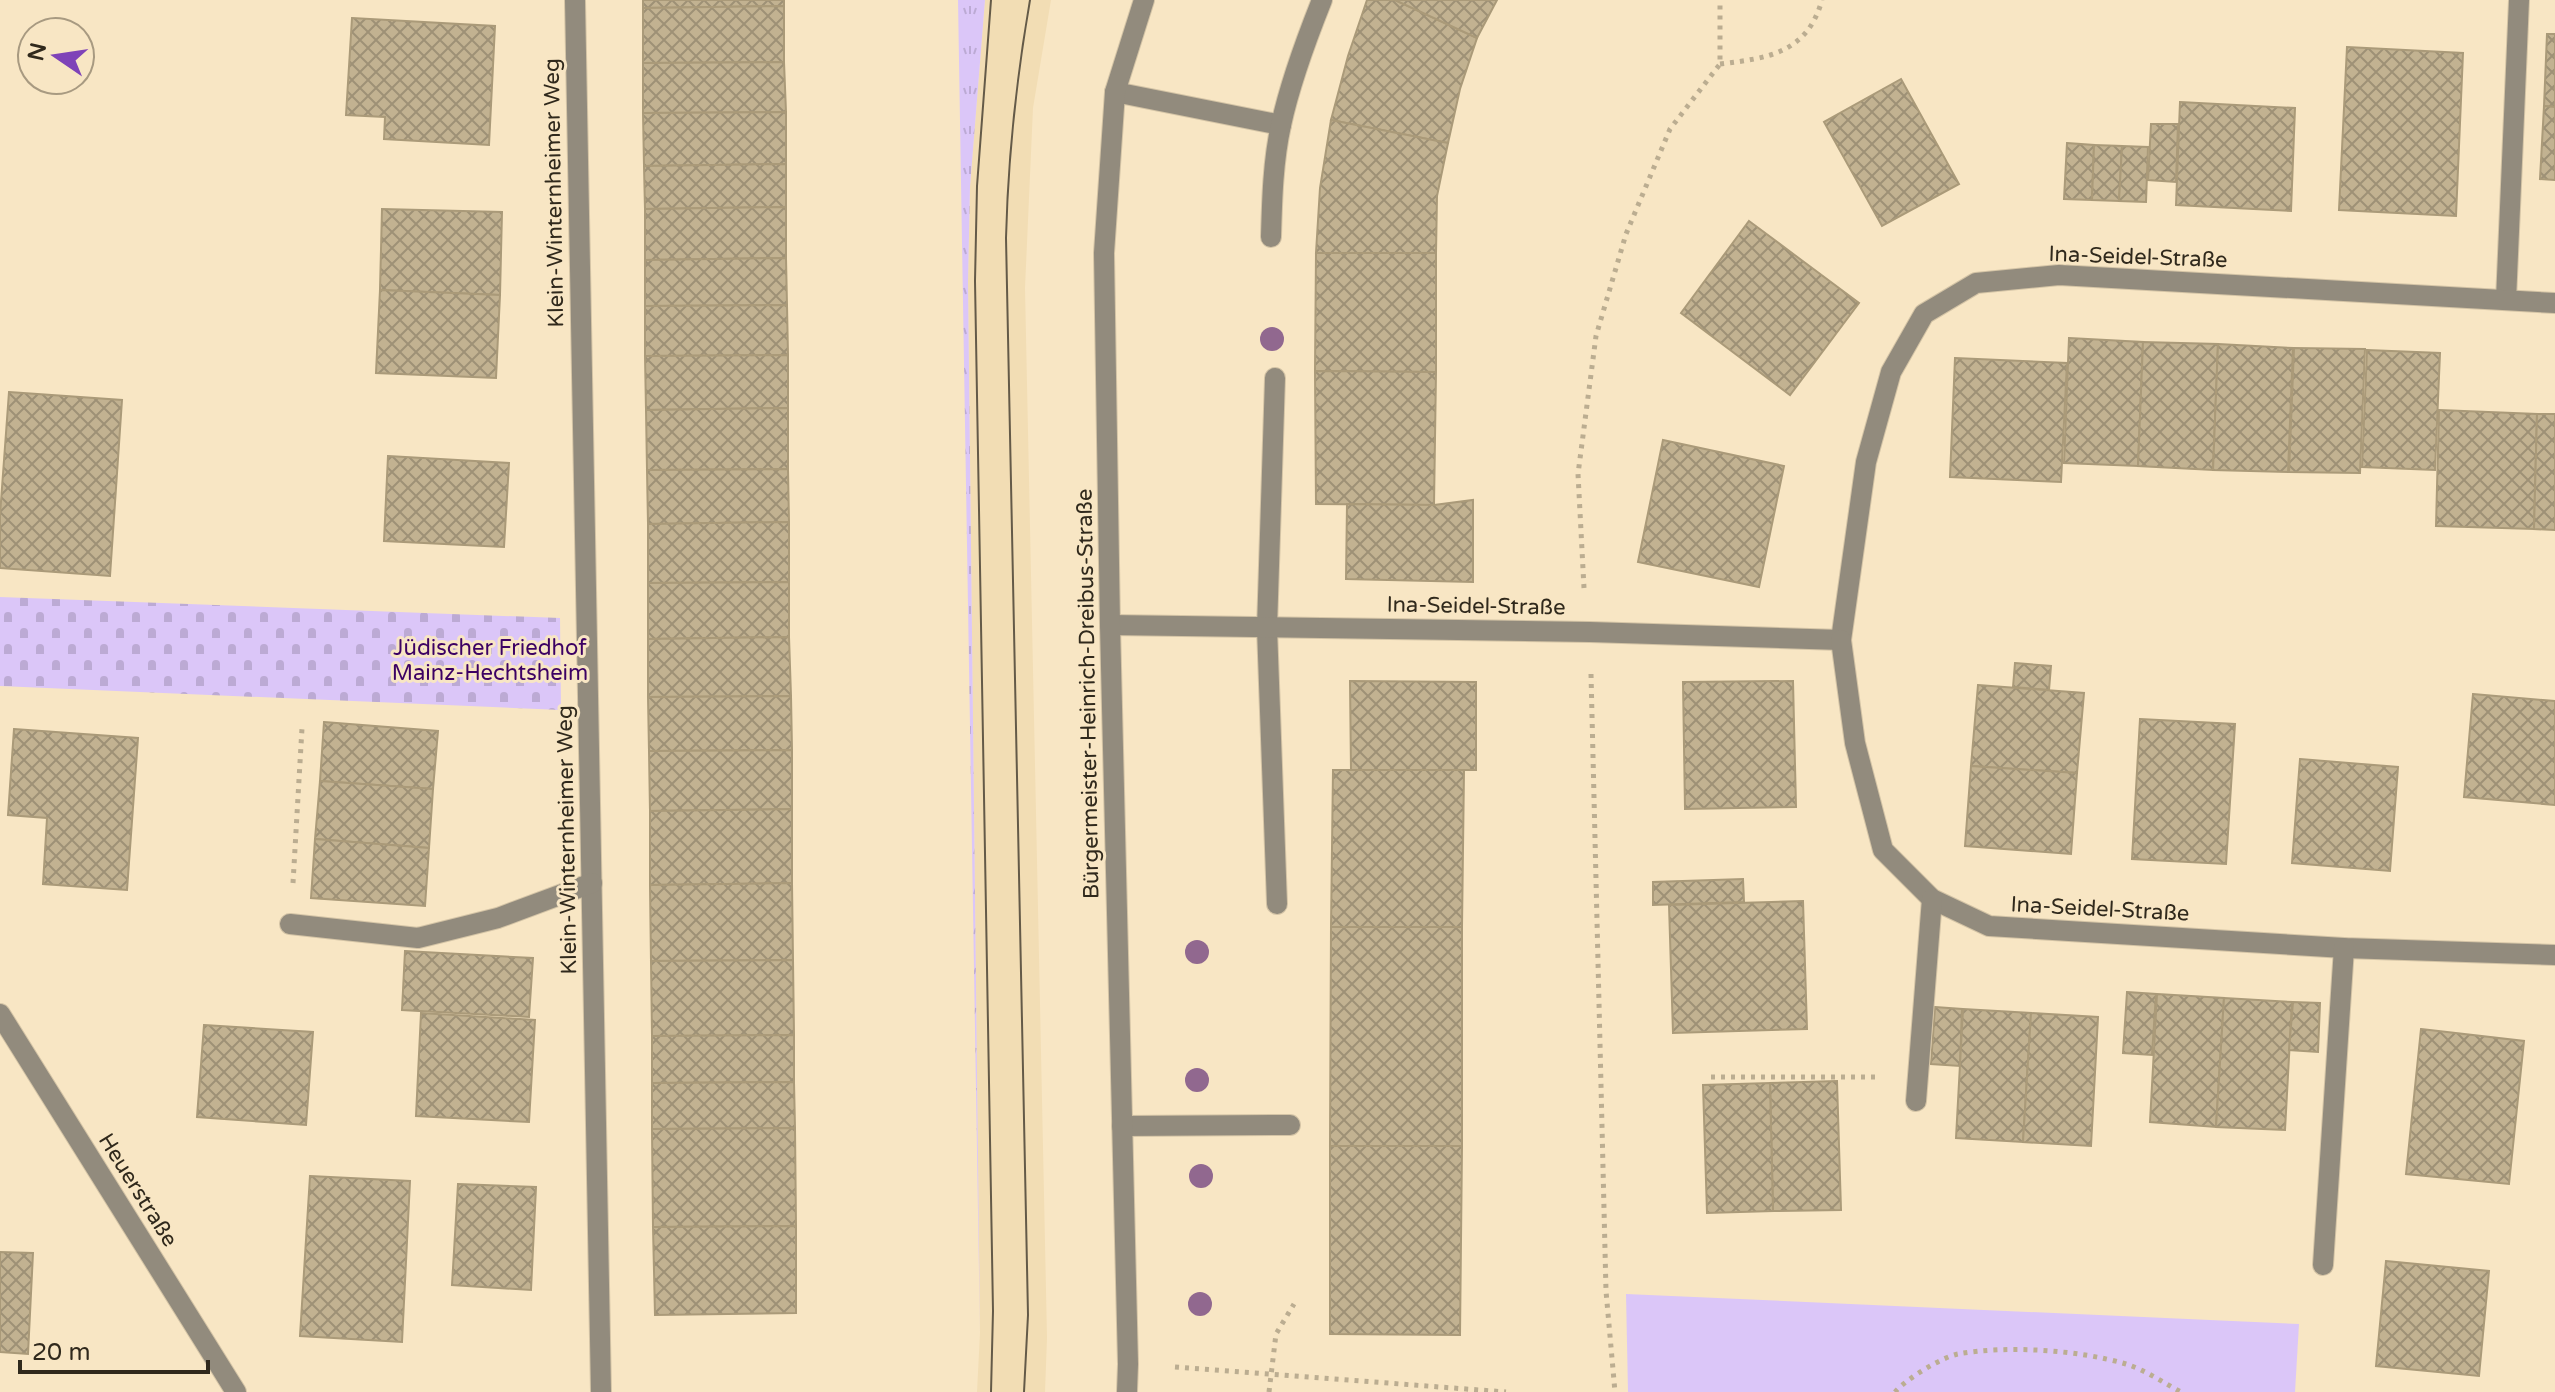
<svg xmlns="http://www.w3.org/2000/svg" width="2555" height="1392" font-family="'Varela Round',sans-serif">
<style>
.built{fill:#f2ddb4}
.grass{fill:url(#grass-tufts)}
.cemetery{fill:url(#cemetery-stones)}
.park{fill:#dbc6f8}
.building{fill:url(#building-cross-hatch);stroke:#aa9a79;stroke-width:2}
.lines{fill:none;stroke-linecap:round;stroke-linejoin:round}
.minor-casing{stroke:#d4c4a6;stroke-width:22}
.path{stroke:#bbad91;stroke-width:5;stroke-dasharray:4 6;stroke-linecap:butt}
.minor{stroke:#928b7d;stroke-width:20}
.tram{stroke:#645a48;stroke-width:2}
.tree{fill:#91688f}
.labels{text-anchor:middle;dominant-baseline:central;stroke-width:6;stroke-linejoin:round;paint-order:stroke}
.street-label{font-size:22px;fill:#30291c;stroke:#f8e6c4}
.park-label{font-size:22px;fill:#3c0163;stroke:#f8e6c4}
</style>
<defs>
<pattern id="grass-tufts" width="24" height="20" patternUnits="userSpaceOnUse" patternTransform="scale(2)"><rect width="24" height="20" fill="#dbc6f8"/><path d="M3 7l-1-3M5 7V3M7 7l1-3M15 17l-1-3M17 17v-4M19 17l1-3" fill="none" stroke="#bcaad4"/></pattern>
<pattern id="cemetery-stones" width="16" height="16" patternUnits="userSpaceOnUse" patternTransform="scale(2)"><rect width="16" height="16" fill="#dbc6f8"/><path d="M2 7V4a2 2 0 0 1 4 0v3zM10 15v-3a2 2 0 0 1 4 0v3z" fill="#bcaad4"/></pattern>
<pattern id="building-cross-hatch" width="8" height="8" patternUnits="userSpaceOnUse" patternTransform="scale(2)"><rect width="8" height="8" fill="#c2b291"/><path d="M0 0l8 8M0 8l8-8" fill="none" stroke="#9e9176"/></pattern>
</defs>
<rect width="100%" height="100%" fill="#f8e6c4"/>
<path class="built" d="M 985,0 L 1051,0 L 1033,108 L 1025,288 L 1047,1338 L 1045,1392 L 977,1392 L 980,1333 L 968,282 L 970,187 Z"/>
<path class="grass" d="M 958,0 L 985,0 L 970,187 L 968,282 L 980,1333 Z"/>
<path class="cemetery" d="M 0,597 L 560,618 L 561,710 L 0,686 Z"/>
<path class="park" d="M 1626,1294 L 2299,1324 L 2295,1392 L 1628,1392 Z"/>
<g class="building">
<path d="M 643,0 L 784,0 L 784,6 L 643,8 Z"/>
<path d="M 1367,0 L 1395,0 L 1477,38 L 1460,89 L 1448,143 L 1331,120 L 1348,56 Z"/>
<path d="M 1395,0 L 1497,0 L 1477,38 Z"/>
<path d="M 784,6 L 784,62 L 643,63 L 643,8 Z"/>
<path d="M 352,18 L 495,26 L 489,145 L 384,139 L 385,117 L 346,115 Z"/>
<path d="M 2547,34 L 2555,34 L 2555,107 L 2544,106 Z"/>
<path d="M 2347,47 L 2463,53 L 2456,216 L 2339,210 Z"/>
<path d="M 784,62 L 786,112 L 643,113 L 643,63 Z"/>
<path d="M 1901,79 L 1959,184 L 1882,226 L 1824,122 Z"/>
<path d="M 2180,102 L 2295,108 L 2291,211 L 2176,205 Z"/>
<path d="M 2544,106 L 2555,107 L 2555,180 L 2540,179 Z"/>
<path d="M 786,112 L 786,164 L 644,166 L 643,113 Z"/>
<path d="M 1331,120 L 1448,143 L 1437,196 L 1436,253 L 1316,253 L 1320,188 Z"/>
<path d="M 2151,124 L 2178,124 L 2176,182 L 2148,180 Z"/>
<path d="M 2067,143 L 2094,145 L 2092,200 L 2064,199 Z"/>
<path d="M 2094,145 L 2122,146 L 2119,201 L 2092,200 Z"/>
<path d="M 2122,146 L 2148,147 L 2146,202 L 2119,201 Z"/>
<path d="M 786,164 L 786,207 L 645,209 L 644,166 Z"/>
<path d="M 786,207 L 786,258 L 645,260 L 645,209 Z"/>
<path d="M 382,209 L 502,212 L 500,295 L 380,290 Z"/>
<path d="M 1749,221 L 1859,303 L 1790,395 L 1681,313 Z"/>
<path d="M 1316,253 L 1436,253 L 1436,372 L 1315,371 Z"/>
<path d="M 786,258 L 787,305 L 645,306 L 645,260 Z"/>
<path d="M 380,290 L 500,295 L 496,378 L 376,373 Z"/>
<path d="M 787,305 L 788,355 L 645,356 L 645,306 Z"/>
<path d="M 2069,338 L 2143,342 L 2138,466 L 2064,463 Z"/>
<path d="M 2143,342 L 2218,344 L 2213,470 L 2138,466 Z"/>
<path d="M 2218,344 L 2293,348 L 2288,472 L 2213,470 Z"/>
<path d="M 2294,348 L 2365,349 L 2360,473 L 2289,472 Z"/>
<path d="M 2367,350 L 2440,353 L 2435,470 L 2362,467 Z"/>
<path d="M 788,355 L 788,408 L 646,410 L 645,356 Z"/>
<path d="M 1955,358 L 2067,363 L 2061,482 L 1950,477 Z"/>
<path d="M 1315,371 L 1436,372 L 1434,505 L 1316,504 Z"/>
<path d="M 9,392 L 122,400 L 110,576 L 0,568 L 0,515 Z"/>
<path d="M 788,408 L 788,469 L 647,470 L 646,410 Z"/>
<path d="M 2439,410 L 2537,414 L 2534,529 L 2436,526 Z"/>
<path d="M 2537,414 L 2555,414 L 2555,530 L 2534,529 Z"/>
<path d="M 1663,440 L 1784,466 L 1759,587 L 1638,562 Z"/>
<path d="M 388,456 L 509,463 L 504,547 L 384,541 Z"/>
<path d="M 788,469 L 789,522 L 648,524 L 647,470 Z"/>
<path d="M 1473,500 L 1473,582 L 1346,579 L 1347,504 L 1434,505 Z"/>
<path d="M 789,522 L 789,582 L 648,583 L 648,524 Z"/>
<path d="M 789,582 L 789,637 L 648,639 L 648,583 Z"/>
<path d="M 789,637 L 791,696 L 648,697 L 648,639 Z"/>
<path d="M 2015,663 L 2051,666 L 2049,690 L 2013,687 Z"/>
<path d="M 1350,681 L 1476,682 L 1476,770 L 1351,770 Z"/>
<path d="M 1793,681 L 1796,807 L 1685,809 L 1683,682 Z"/>
<path d="M 1978,685 L 2084,693 L 2077,773 L 1971,766 Z"/>
<path d="M 2473,694 L 2555,701 L 2555,805 L 2464,797 Z"/>
<path d="M 791,696 L 792,750 L 649,751 L 648,697 Z"/>
<path d="M 2140,719 L 2235,724 L 2226,864 L 2132,859 Z"/>
<path d="M 324,722 L 438,731 L 433,789 L 320,781 Z"/>
<path d="M 14,729 L 138,738 L 127,890 L 43,884 L 47,818 L 8,815 Z"/>
<path d="M 792,750 L 792,809 L 650,811 L 649,751 Z"/>
<path d="M 2300,759 L 2398,767 L 2390,871 L 2292,863 Z"/>
<path d="M 1971,766 L 2077,773 L 2071,854 L 1965,846 Z"/>
<path d="M 1333,770 L 1464,770 L 1462,927 L 1331,927 Z"/>
<path d="M 320,781 L 433,789 L 429,848 L 315,839 Z"/>
<path d="M 792,809 L 792,883 L 650,885 L 650,811 Z"/>
<path d="M 315,839 L 429,848 L 425,906 L 311,898 Z"/>
<path d="M 1743,879 L 1744,902 L 1653,905 L 1653,882 Z"/>
<path d="M 792,883 L 793,960 L 651,961 L 650,885 Z"/>
<path d="M 1803,901 L 1807,1029 L 1673,1033 L 1669,905 Z"/>
<path d="M 1331,927 L 1462,927 L 1462,1146 L 1330,1146 Z"/>
<path d="M 405,951 L 533,958 L 529,1017 L 402,1010 Z"/>
<path d="M 793,960 L 794,1035 L 652,1036 L 651,961 Z"/>
<path d="M 2127,992 L 2156,994 L 2152,1055 L 2123,1053 Z"/>
<path d="M 2157,994 L 2224,998 L 2216,1127 L 2150,1122 Z"/>
<path d="M 2224,998 L 2292,1002 L 2285,1130 L 2216,1127 Z"/>
<path d="M 2293,1002 L 2320,1003 L 2318,1052 L 2289,1050 Z"/>
<path d="M 1935,1007 L 1962,1009 L 1960,1066 L 1931,1064 Z"/>
<path d="M 1963,1009 L 2031,1013 L 2023,1142 L 1956,1138 Z"/>
<path d="M 421,1013 L 535,1020 L 529,1122 L 416,1116 Z"/>
<path d="M 2031,1013 L 2098,1017 L 2091,1146 L 2023,1142 Z"/>
<path d="M 204,1025 L 313,1032 L 306,1125 L 197,1117 Z"/>
<path d="M 2421,1029 L 2524,1041 L 2509,1184 L 2406,1174 Z"/>
<path d="M 794,1035 L 794,1082 L 652,1083 L 652,1036 Z"/>
<path d="M 1837,1081 L 1841,1210 L 1773,1211 L 1770,1083 Z"/>
<path d="M 794,1082 L 795,1128 L 652,1129 L 652,1083 Z"/>
<path d="M 1770,1083 L 1773,1211 L 1707,1213 L 1703,1085 Z"/>
<path d="M 795,1128 L 796,1226 L 653,1227 L 652,1129 Z"/>
<path d="M 1330,1146 L 1462,1146 L 1460,1335 L 1330,1334 Z"/>
<path d="M 310,1176 L 410,1181 L 402,1342 L 300,1336 Z"/>
<path d="M 458,1184 L 536,1187 L 531,1290 L 452,1285 Z"/>
<path d="M 796,1226 L 796,1313 L 655,1315 L 653,1227 Z"/>
<path d="M 0,1252 L 33,1253 L 28,1354 L 0,1352 Z"/>
<path d="M 2386,1261 L 2489,1271 L 2479,1376 L 2376,1366 Z"/>
</g>
<g class="lines">
<g class="minor-casing">
<g id="minor">
<path d="M 575,0 L 601,1392"/>
<path d="M 1115,92 L 1281,125"/>
<path d="M 1271,237 C 1272,200 1273,161 1281,125 C 1290,83 1306,40 1322,0"/>
<path d="M 2506,300 L 2519,0"/>
<path d="M 1275,378 L 1267,628 L 1277,904"/>
<path d="M 1110,625 L 1590,632 L 1841,640 L 1866,462 L 1891,372 L 1924,314 L 1976,283 L 2059,275 L 2555,303"/>
<path d="M 1841,640 L 1855,743 L 1883,850 L 1932,899 L 1989,926 L 2344,948 L 2555,955"/>
<path d="M 290,924 L 418,938 L 498,918 L 592,883"/>
<path d="M 0,1014 L 236,1392"/>
<path d="M 1916,1101 L 1932,899"/>
<path d="M 1122,1126 L 1290,1125"/>
<path d="M 2323,1265 L 2344,948"/>
<path d="M 1127,1392 L 1128,1364 L 1110,625 L 1104,253 L 1115,92 L 1144,0"/>
</g>
</g>
<g class="path">
<path d="M 1720,64 C 1769,58 1807,53 1822,0"/>
<path d="M 1584,588 L 1578,474 L 1596,336 L 1626,234 L 1670,129 L 1720,64 L 1720,0"/>
<path d="M 1591,674 L 1606,1291 L 1615,1392"/>
<path d="M 293,883 L 302,728"/>
<path d="M 1711,1077 L 1875,1077"/>
<path d="M 1175,1367 L 1506,1392"/>
<path d="M 1269,1392 L 1276,1334 L 1294,1304"/>
<path d="M 1895,1392 C 1906,1379 1942,1357 1958,1354 C 2007,1345 2079,1350 2126,1364 C 2145,1370 2164,1383 2181,1392"/>
</g>
<use href="#minor" class="minor"/>
<g class="tram">
<path d="M 991,0 L 977,186 L 975,281 L 993,1311 L 991,1392"/>
<path d="M 1024,1392 L 1028,1315 L 1006,238 C 1008,157 1016,81 1030,0"/>
</g>
</g>
<g class="tree">
<circle cx="1272" cy="339" r="12"/>
<circle cx="1197" cy="952" r="12"/>
<circle cx="1197" cy="1080" r="12"/>
<circle cx="1201" cy="1176" r="12"/>
<circle cx="1200" cy="1304" r="12"/>
</g>
<g class="labels">
<g class="street-label">
<text transform="translate(554 193) rotate(-91)">Klein-Winternheimer Weg</text>
<text transform="translate(2138 257) rotate(2)">Ina-Seidel-Straße</text>
<text transform="translate(1476 606) rotate(1)">Ina-Seidel-Straße</text>
<text transform="translate(1088 694) rotate(-91)">Bürgermeister-Heinrich-Dreibus-Straße</text>
<text transform="translate(567 840) rotate(-91)">Klein-Winternheimer Weg</text>
<text transform="translate(2100 909) rotate(3)">Ina-Seidel-Straße</text>
<text transform="translate(138 1190) rotate(58)">Heuerstraße</text>
</g>
<g class="park-label">
<text x="490" y="648">Jüdischer Friedhof<tspan x="490" dy="25">Mainz-Hechtsheim</tspan></text>
</g>
</g>
<g transform="translate(56 56) rotate(283)"><circle r="38" fill="#f8e6c4" stroke="#a89a81" stroke-width="2"/>
<path d="M0-6L14 30L0 20L-14 30Z" fill="#7f43b8"/>
<text y="-12" font-size="22" font-weight="bold" text-anchor="middle" fill="#30291c">N</text>
</g>
<path d="M20 1360v12h188v-12" fill="none" stroke="#30291c" stroke-width="4"/>
<text x="32" y="1360" font-size="24" fill="#30291c" stroke="#f8e6c4" stroke-width="6" paint-order="stroke">20 m</text>
</svg>
